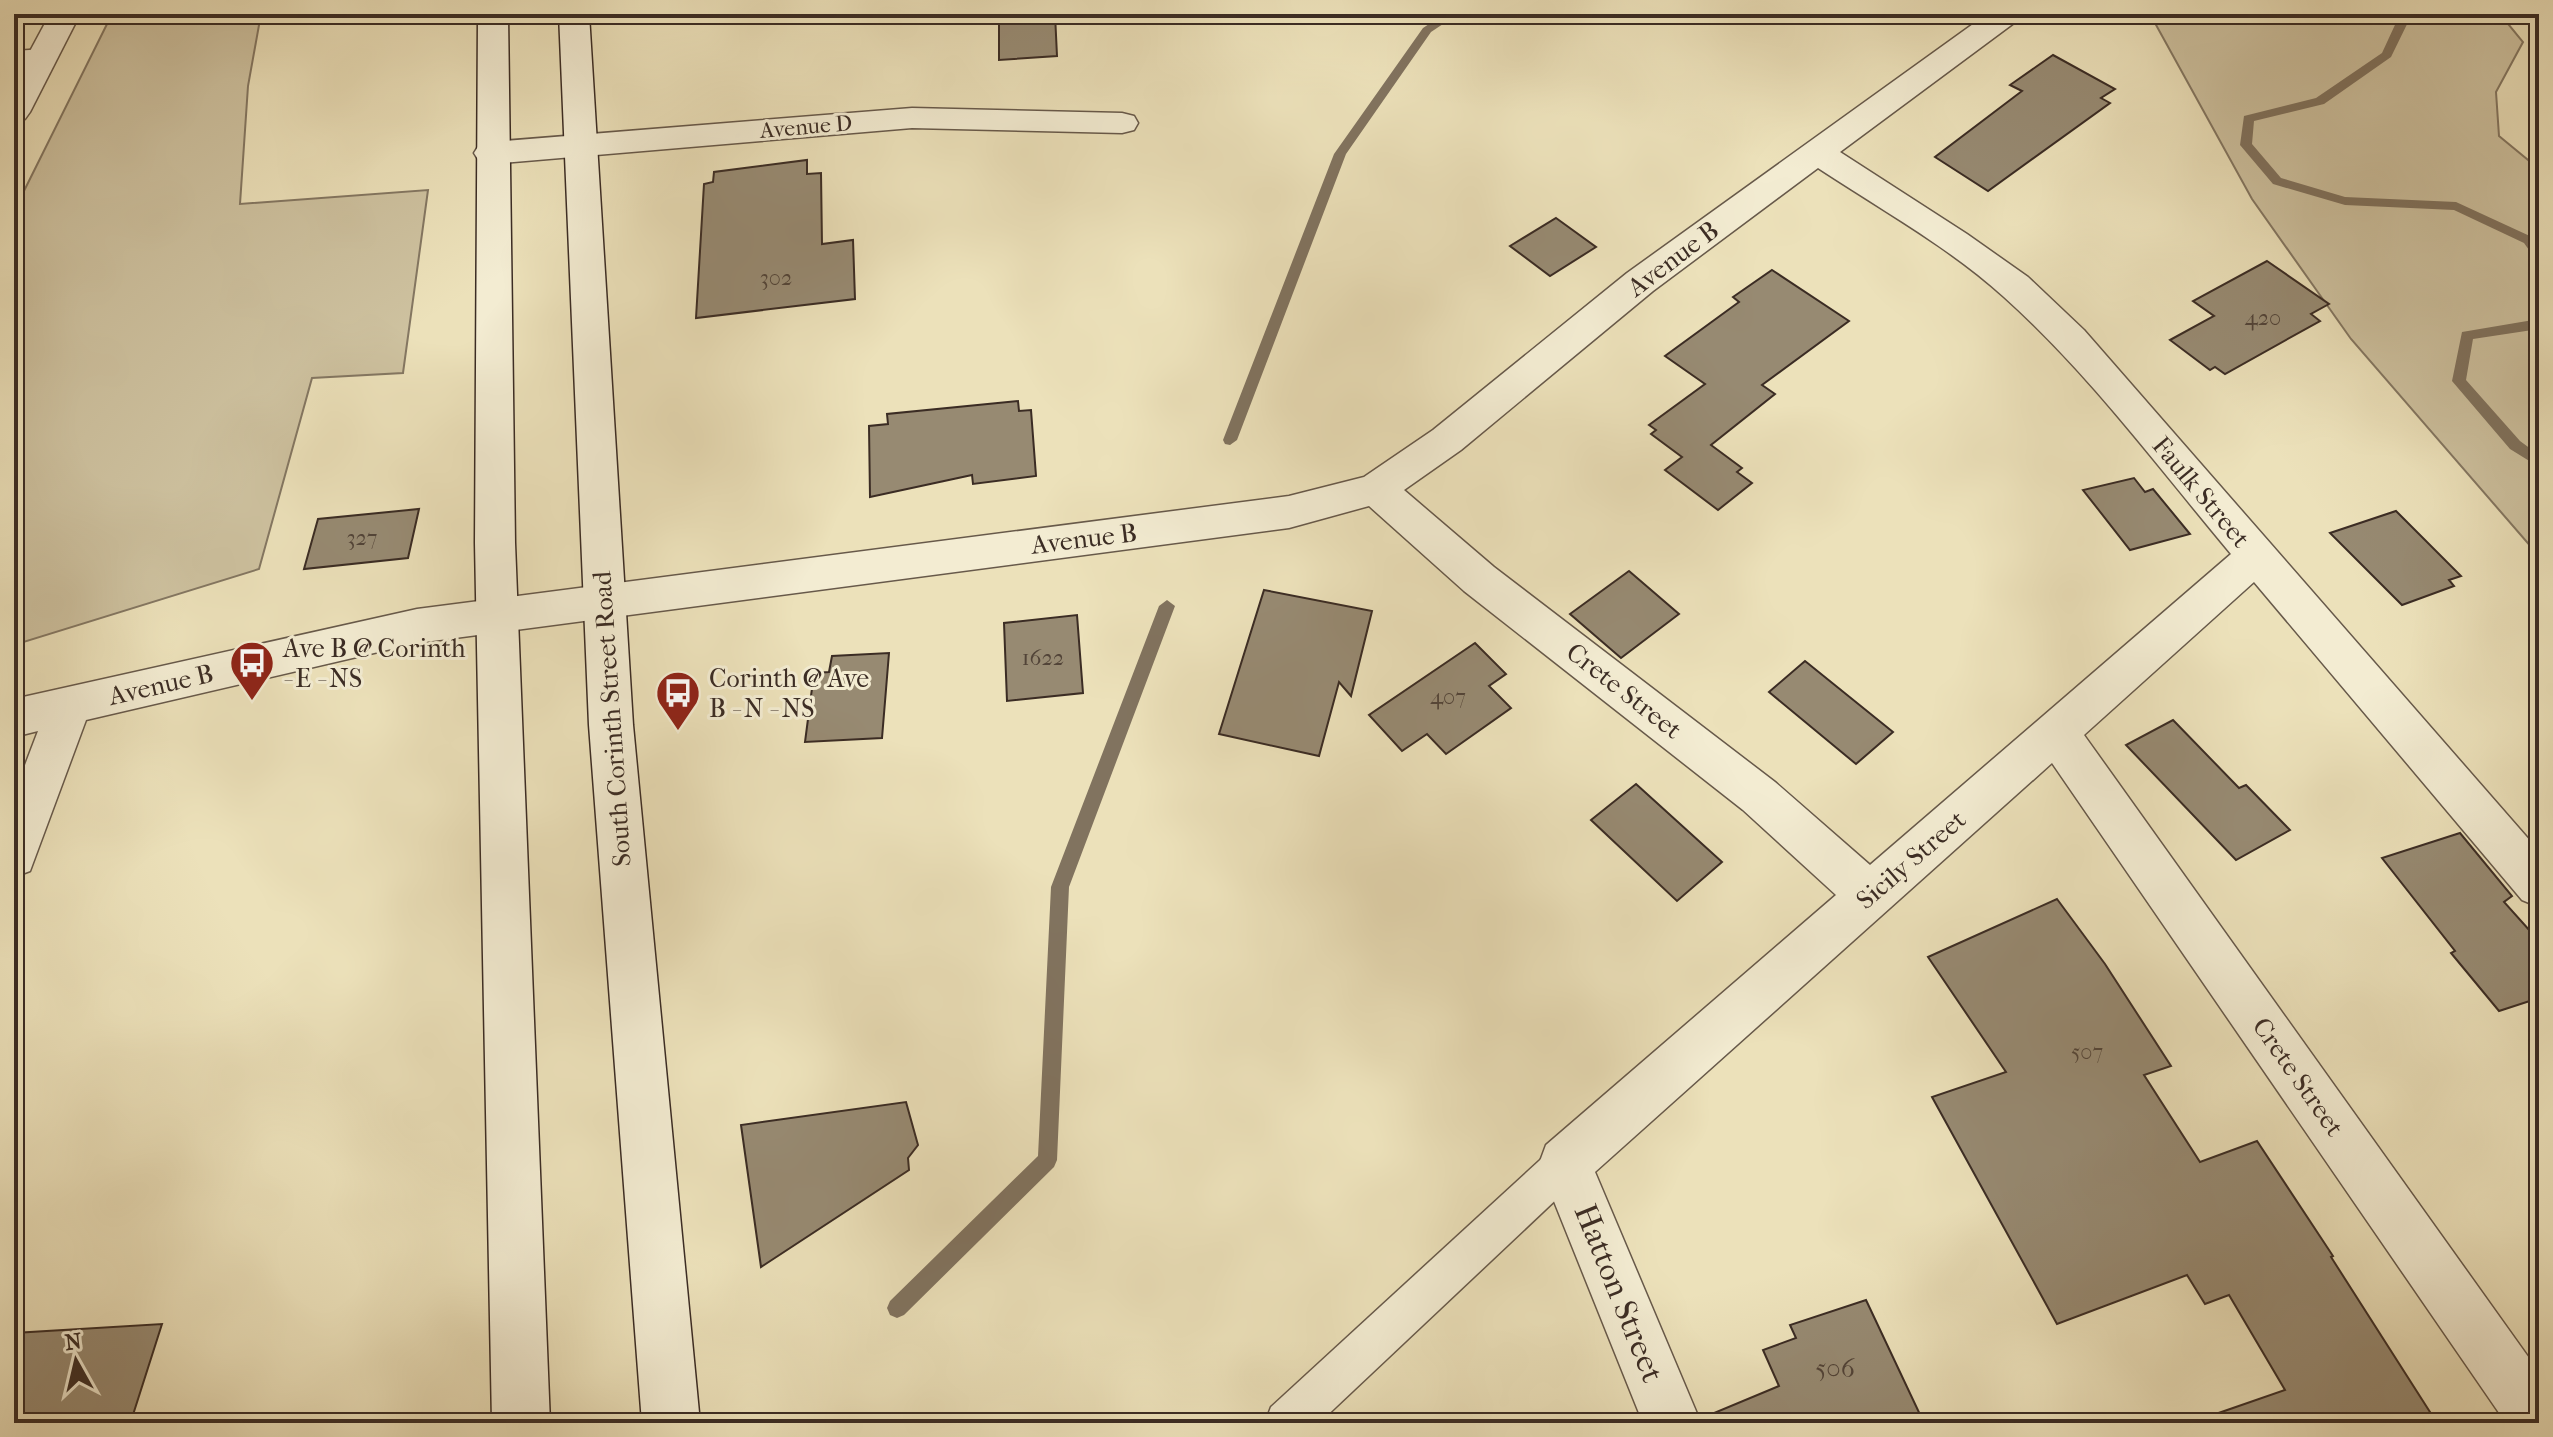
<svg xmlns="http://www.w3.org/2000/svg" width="2553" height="1437" font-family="'IM FELL French Canon',serif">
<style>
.green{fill:#cec2a0;stroke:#847762;stroke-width:2}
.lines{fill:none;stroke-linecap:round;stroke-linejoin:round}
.stream{fill:#81735f;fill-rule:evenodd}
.building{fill:#978a72;stroke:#3b2c24;stroke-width:2}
.lane-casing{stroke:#67594a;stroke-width:3}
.street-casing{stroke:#67594a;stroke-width:3}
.secondary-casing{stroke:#3b2c24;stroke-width:3}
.lane{fill:#f3ecd2;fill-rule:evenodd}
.street{fill:#f3ecd2;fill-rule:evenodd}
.secondary{fill:#f3ecd2;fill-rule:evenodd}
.labels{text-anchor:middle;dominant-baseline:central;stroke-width:6;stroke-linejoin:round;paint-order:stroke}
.far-street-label{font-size:22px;fill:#3b2c24;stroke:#f3ecd2}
.number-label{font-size:22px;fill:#524438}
.street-label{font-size:26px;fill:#3b2c24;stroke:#f3ecd2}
.poi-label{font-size:26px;fill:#3b2c24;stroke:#f3ecd2;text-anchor:start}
.near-number-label{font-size:26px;fill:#524438}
.near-street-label{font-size:32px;fill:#3b2c24;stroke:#f3ecd2}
</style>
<rect width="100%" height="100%" fill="#ece1ba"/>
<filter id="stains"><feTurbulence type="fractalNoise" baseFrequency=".0025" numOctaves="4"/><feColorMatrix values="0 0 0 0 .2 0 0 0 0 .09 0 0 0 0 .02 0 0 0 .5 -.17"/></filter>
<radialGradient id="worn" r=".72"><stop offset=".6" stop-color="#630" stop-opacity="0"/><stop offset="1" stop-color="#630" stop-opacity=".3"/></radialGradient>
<g class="green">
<path d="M 112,14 L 261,14 L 248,86 L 240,204 L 428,190 L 403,373 L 312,378 L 259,569 L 14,645 L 14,211 Z"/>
<path d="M 2150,14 L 2500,14 L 2523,42 L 2496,92 L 2499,136 L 2533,164 L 2539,165 L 2539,556 L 2351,339 L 2252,199 Z"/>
</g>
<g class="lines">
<g class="stream">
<path d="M 1444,14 L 1458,14 L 1431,32 L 1346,154 L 1237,440 L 1230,445 L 1225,444 L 1223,440 L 1334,154 L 1423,28 Z"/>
<path d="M 2400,14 L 2412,14 L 2391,57 L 2324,104 L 2254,121 L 2252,144 L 2281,178 L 2345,197 L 2456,202 L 2532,237 L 2539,245 L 2539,258 L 2534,257 L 2524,243 L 2454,210 L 2345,205 L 2273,184 L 2240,145 L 2244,116 L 2316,98 L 2382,53 Z"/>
<path d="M 2539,319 L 2539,329 L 2473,339 L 2466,380 L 2520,441 L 2539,455 L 2539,467 L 2510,449 L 2452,381 L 2462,332 Z"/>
<path d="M 1167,600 L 1175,606 L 1069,887 L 1057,1160 L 1054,1167 L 904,1315 L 897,1318 L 890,1315 L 887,1308 L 890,1301 L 1038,1156 L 1051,887 L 1159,606 Z"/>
</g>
</g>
<g class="building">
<path d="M 1055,14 L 1057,56 L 999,60 L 999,18 Z"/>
<path d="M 2053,55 L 2115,89 L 2101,98 L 2110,103 L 1988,191 L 1935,157 L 2022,91 L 2010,85 Z"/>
<path d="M 807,160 L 807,174 L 821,173 L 822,244 L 853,240 L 855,299 L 696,318 L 704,184 L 713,182 L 714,172 Z"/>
<path d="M 1556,218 L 1596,247 L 1550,276 L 1510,246 Z"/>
<path d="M 2267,261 L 2329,304 L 2311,314 L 2320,321 L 2225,374 L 2215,367 L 2210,370 L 2170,340 L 2214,316 L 2193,301 Z"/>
<path d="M 1772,270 L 1849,321 L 1762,385 L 1775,394 L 1711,445 L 1742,468 L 1737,472 L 1752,483 L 1718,510 L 1665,470 L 1682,457 L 1651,434 L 1656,430 L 1649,425 L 1705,384 L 1665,356 L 1739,302 L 1733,297 Z"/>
<path d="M 1018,401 L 1019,411 L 1031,410 L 1036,476 L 973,484 L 972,475 L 870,497 L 869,426 L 888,424 L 887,414 Z"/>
<path d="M 2134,478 L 2145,492 L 2153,489 L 2190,534 L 2130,550 L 2083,490 Z"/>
<path d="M 419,509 L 408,558 L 304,569 L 318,519 Z"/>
<path d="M 2396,511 L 2461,576 L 2449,580 L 2454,586 L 2402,605 L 2330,533 Z"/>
<path d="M 1629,571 L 1679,614 L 1621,658 L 1570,614 Z"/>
<path d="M 1264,590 L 1372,611 L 1351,696 L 1339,682 L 1319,756 L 1219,734 Z"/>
<path d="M 1077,615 L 1083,693 L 1007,701 L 1004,623 Z"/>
<path d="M 1475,643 L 1506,674 L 1489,686 L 1511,708 L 1446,754 L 1427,734 L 1402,751 L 1369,715 Z"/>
<path d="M 889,653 L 882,738 L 805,742 L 814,673 L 829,672 L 832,656 Z"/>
<path d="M 1805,661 L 1893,732 L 1856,764 L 1769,692 Z"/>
<path d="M 2173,720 L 2239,788 L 2246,785 L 2290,830 L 2236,860 L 2126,745 Z"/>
<path d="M 1636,784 L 1722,862 L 1677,901 L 1591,820 Z"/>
<path d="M 2460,833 L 2512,896 L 2504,902 L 2539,941 L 2539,998 L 2499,1011 L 2451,953 L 2455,951 L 2382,858 Z"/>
<path d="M 2057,899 L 2105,964 L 2171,1066 L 2144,1075 L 2200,1162 L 2257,1141 L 2333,1256 L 2331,1257 L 2437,1423 L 2212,1423 L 2210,1416 L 2285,1390 L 2229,1295 L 2205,1304 L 2187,1275 L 2057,1324 L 1932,1097 L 2006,1072 L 1928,957 Z"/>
<path d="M 906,1102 L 918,1145 L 908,1158 L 909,1170 L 761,1267 L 741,1125 Z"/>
<path d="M 1866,1300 L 1924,1423 L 1704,1423 L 1702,1418 L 1779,1386 L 1763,1350 L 1796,1338 L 1790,1325 Z"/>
<path d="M 162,1324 L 131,1421 L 14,1423 L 14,1333 Z"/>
</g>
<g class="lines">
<g class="lane-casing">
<g id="lane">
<path d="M 565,14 L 615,14 L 611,19 L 574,25 L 566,23 L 562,18 Z"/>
<path d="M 44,49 L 53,51 L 56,56 L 53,61 L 14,65 L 14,51 Z"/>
<path d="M 1565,1144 L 1579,1150 L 1585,1164 L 1579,1178 L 1319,1423 L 1265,1423 L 1271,1407 L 1551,1150 Z"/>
</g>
</g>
<g class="street-casing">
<g id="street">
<path d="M 50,14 L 80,14 L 30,112 L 25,119 L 14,122 L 14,81 Z"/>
<path d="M 1987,14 L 2022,14 L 2018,20 L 1840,152 L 1967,234 L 2028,277 L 2084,330 L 2539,851 L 2539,907 L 2522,900 L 2254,582 L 2084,735 L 2539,1372 L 2539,1423 L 2506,1423 L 2052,763 L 1595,1172 L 1701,1423 L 1643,1423 L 1539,1164 L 1546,1145 L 1836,895 L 1743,810 L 1464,591 L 1369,506 L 1289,528 L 417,643 L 86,720 L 30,871 L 14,877 L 14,794 L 38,731 L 14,737 L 14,699 L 417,609 L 1289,496 L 1364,477 L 1433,430 L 1627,273 ZM 1818,168 C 1880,209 1949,247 2004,297 C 2089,373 2158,467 2231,554 L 1870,865 L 1775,782 L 1494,567 L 1404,490 L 1461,450 L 1653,291 Z"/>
<path d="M 912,108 L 1122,113 L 1134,116 L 1138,123 L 1134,130 L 1122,133 L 912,128 L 491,164 L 479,161 L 474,153 L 479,145 L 491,142 Z"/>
</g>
</g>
<g class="secondary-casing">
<g id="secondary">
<path d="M 478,14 L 508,14 L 515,543 L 550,1423 L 492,1423 L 475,543 Z"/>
<path d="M 559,14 L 589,14 L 633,725 L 700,1423 L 642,1423 L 589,725 Z"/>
</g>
</g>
<use href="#lane" class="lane"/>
<use href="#street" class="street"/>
<use href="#secondary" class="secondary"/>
</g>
<defs>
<g id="bus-pin" transform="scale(2.3)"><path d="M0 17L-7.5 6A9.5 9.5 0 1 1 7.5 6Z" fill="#8f2418" stroke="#f3ecd2"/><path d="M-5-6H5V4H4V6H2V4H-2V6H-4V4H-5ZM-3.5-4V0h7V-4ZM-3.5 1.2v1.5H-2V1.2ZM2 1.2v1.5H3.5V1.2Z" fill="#fff"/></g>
</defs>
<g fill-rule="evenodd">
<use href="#bus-pin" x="252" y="663"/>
<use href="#bus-pin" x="678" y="693"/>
</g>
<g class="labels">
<g class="far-street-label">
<text transform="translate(806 127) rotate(-5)">Avenue D</text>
</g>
<g class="number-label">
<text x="776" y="278">302</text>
<text x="2263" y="318">420</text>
<text x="362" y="538">327</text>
<text x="1043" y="658">1622</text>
<text x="1448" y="697">407</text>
<text x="2087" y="1052">507</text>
</g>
<g class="street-label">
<text transform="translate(1673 259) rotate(-37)">Avenue B</text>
<text transform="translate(2201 492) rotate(50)">Faulk Street</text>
<text transform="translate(1084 539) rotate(-7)">Avenue B</text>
<text transform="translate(161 685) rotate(-13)">Avenue B</text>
<text transform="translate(1624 691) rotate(38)">Crete Street</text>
<text transform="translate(612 719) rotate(-94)">South Corinth Street Road</text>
<text transform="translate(1911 860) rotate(-41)">Sicily Street</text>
<text transform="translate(2298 1077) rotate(55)">Crete Street</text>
</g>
<g class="poi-label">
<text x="283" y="648">Ave B @ Corinth<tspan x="283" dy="30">- E - NS</tspan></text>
<text x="709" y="678">Corinth @ Ave<tspan x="709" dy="30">B - N - NS</tspan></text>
</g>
<g class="near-number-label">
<text x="1835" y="1368">506</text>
</g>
<g class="near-street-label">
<text transform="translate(1619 1293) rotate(68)">Hatton Street</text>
</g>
</g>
<rect width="2553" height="1437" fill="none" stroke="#ece1ba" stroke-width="48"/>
<rect x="16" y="16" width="2521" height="1405" fill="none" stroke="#3b2c24" stroke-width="4"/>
<rect x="24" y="24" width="2505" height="1389" fill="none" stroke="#3b2c24" stroke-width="2"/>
<g transform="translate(76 1361) rotate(352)" stroke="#f3ecd2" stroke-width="6" paint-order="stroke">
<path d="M0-6L14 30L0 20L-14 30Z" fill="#3b2c24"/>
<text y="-12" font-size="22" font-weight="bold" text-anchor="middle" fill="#3b2c24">N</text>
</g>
<rect width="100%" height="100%" filter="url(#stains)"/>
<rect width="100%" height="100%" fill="url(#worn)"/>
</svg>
